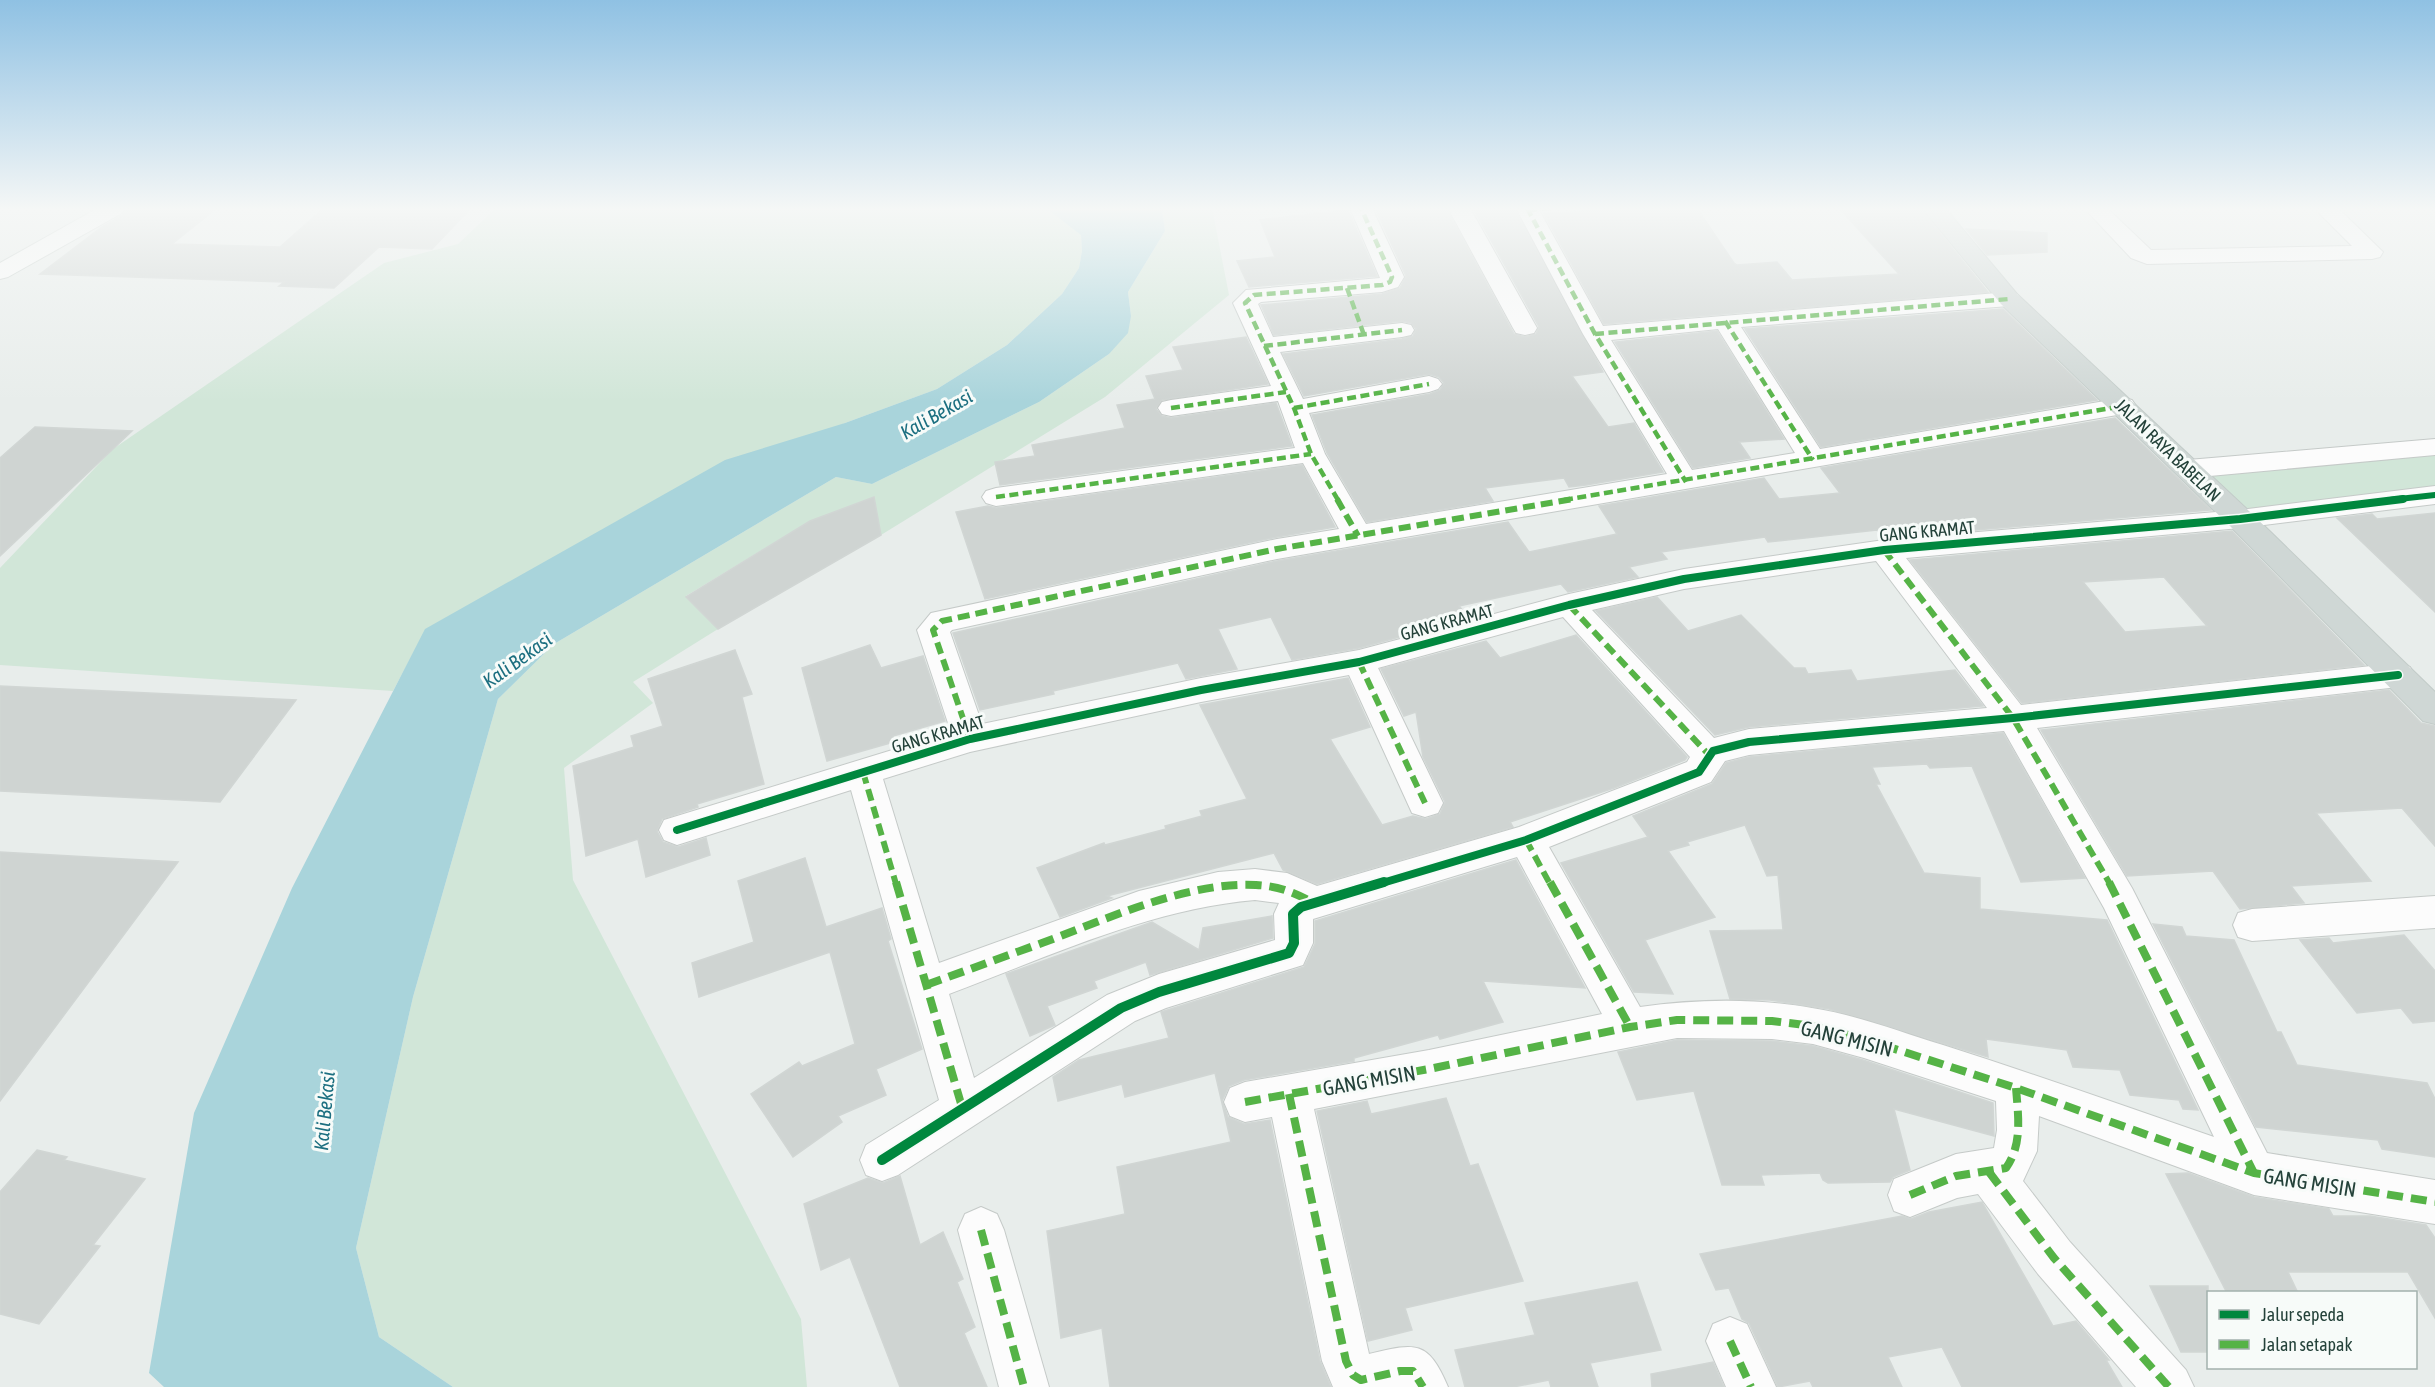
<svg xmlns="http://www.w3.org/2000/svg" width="2435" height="1387" font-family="'Asap Condensed',sans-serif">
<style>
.green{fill:#d1e6d8}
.water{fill:#a9d4db}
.building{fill:#cfd4d2;stroke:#d1d6d4;stroke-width:1.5;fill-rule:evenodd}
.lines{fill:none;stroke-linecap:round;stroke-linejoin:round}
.street-casing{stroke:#c5cac8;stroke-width:2}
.secondary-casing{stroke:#c3cbc8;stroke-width:2}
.primary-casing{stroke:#c3ccc9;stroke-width:2}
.street{fill:#fcfcfc;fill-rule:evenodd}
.secondary{fill:#fcfcfc;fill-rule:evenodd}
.primary{fill:#cfd7d5;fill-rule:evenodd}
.quiet-far2{stroke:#55b346;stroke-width:4.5;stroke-dasharray:9 4.5;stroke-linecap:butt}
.quiet-far1{stroke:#55b346;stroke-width:6;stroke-dasharray:12 6;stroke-linecap:butt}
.quiet{stroke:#55b346;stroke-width:8;stroke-dasharray:16 8;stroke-linecap:butt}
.cycleway-far2-casing{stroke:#f7fbf9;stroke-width:9}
.cycleway-far1-casing{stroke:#f7fbf9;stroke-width:11}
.cycleway-casing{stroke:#f7fbf9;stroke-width:14}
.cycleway-far2{stroke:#00873e;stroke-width:6}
.cycleway-far1{stroke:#00873e;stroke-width:8}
.cycleway{stroke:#00873e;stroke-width:10}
.labels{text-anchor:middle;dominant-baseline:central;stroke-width:6;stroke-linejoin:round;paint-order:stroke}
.street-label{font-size:18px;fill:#24423a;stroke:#f7fbf9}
.water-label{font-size:20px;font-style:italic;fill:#1c6f80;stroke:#f7fbf9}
.near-street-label{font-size:21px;fill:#24423a;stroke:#f7fbf9}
</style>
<rect width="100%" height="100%" fill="#e8edeb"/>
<g class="green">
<path d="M 496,208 L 1046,208 L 1081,234 L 1082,251 L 1079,268 L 1062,294 L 1007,345 L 937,389 L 845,423 L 426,629 L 393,691 L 0,665 L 0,568 L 113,449 L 384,263 L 458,244 Z"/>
<path d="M 1162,208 L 1212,208 L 1229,295 L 1105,397 L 881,535 L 874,497 L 810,521 L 686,596 L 718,629 L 633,682 L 653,703 L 564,768 L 573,880 L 801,1319 L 807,1387 L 453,1387 L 379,1337 L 356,1248 L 413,997 L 498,699 L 554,644 L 836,477 L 872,484 L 1039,402 L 1109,354 L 1131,316 L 1128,292 L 1165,231 Z"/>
<path d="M 2435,447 L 2435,495 L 2240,519 L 2188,469 Z"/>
</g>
<path class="water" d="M 1046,208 L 1162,208 L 1165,231 L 1128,292 L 1131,316 L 1128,333 L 1109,354 L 1039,402 L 872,484 L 836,477 L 554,644 L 498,699 L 413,997 L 356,1248 L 379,1337 L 453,1387 L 164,1387 L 149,1373 L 194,1113 L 292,888 L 425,629 L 725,460 L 845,423 L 937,389 L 1007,345 L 1062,294 L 1079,268 L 1082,251 L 1081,235 Z"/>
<g class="building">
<path d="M 127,208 L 217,208 L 172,244 L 280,247 L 324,208 L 471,208 L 432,249 L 379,247 L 334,288 L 279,286 L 284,282 L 40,274 L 102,227 L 123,215 Z"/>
<path d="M 1375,208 L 1446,208 L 1514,334 L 1525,337 L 1536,334 L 1539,327 L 1473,208 L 1514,208 L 1603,372 L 1572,376 L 1608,427 L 1634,423 L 1663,472 L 1586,485 L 1569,487 L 1564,478 L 1485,488 L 1493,501 L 1367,522 L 1327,453 L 1312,415 L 1430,394 L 1440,390 L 1444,383 L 1439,377 L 1429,374 L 1304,396 L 1283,354 L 1402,339 L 1413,336 L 1416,329 L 1411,323 L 1402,321 L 1274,335 L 1261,305 L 1382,294 L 1400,288 L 1406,276 Z"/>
<path d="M 1839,208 L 1920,208 L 1988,292 L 1604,324 L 1544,214 L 1603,210 L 1698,210 L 1734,263 L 1737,265 L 1777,262 L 1792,280 L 1899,274 Z"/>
<path d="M 1348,210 L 1377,276 L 1249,287 L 1237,261 L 1275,257 L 1260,220 Z"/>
<path d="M 1966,229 L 2047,233 L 2047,252 L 1987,255 Z"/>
<path d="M 2003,309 L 2097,400 L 1821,447 L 1745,329 Z"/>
<path d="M 1717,331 L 1784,439 L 1739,442 L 1750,458 L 1693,468 L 1615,342 Z"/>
<path d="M 1246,337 L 1268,384 L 1162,400 L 1156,409 L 1162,416 L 1171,418 L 1276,403 L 1292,446 L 1000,485 L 995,462 L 1035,456 L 1032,445 L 1125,428 L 1117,405 L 1155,399 L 1146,376 L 1183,370 L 1173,347 Z"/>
<path d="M 2115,418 L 2211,510 L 1883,538 L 1877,530 L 1768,542 L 1765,537 L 1661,552 L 1667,559 L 1629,567 L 1638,577 L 1568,592 L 1561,584 L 1459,606 L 1469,618 L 1359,648 L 1292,660 L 1271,617 L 1218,629 L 1237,669 L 1186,679 L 1178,663 L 1053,691 L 1054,694 L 980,710 L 953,633 L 1277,561 L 1508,522 L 1529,552 L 1617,534 L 1599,506 L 1764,478 L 1779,499 L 1840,493 L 1821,468 Z"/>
<path d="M 35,427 L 132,431 L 0,556 L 0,458 Z"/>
<path d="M 1302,465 L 1335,527 L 1277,537 L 985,599 L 956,512 L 988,506 L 996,508 Z"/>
<path d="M 874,497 L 881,535 L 718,629 L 686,597 L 810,521 Z"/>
<path d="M 2435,513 L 2435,612 L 2337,518 L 2372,514 L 2377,519 Z"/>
<path d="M 2232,531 L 2364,665 L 2022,703 L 1910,560 ZM 2164,577 L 2207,626 L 2125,632 L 2083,582 Z"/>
<path d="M 1657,597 L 1688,631 L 1741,615 L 1794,668 L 1805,668 L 1808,674 L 1851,670 L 1857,681 L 1955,670 L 1983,706 L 1749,727 L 1715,735 L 1596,611 Z"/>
<path d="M 1576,635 L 1687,757 L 1685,760 L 1614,788 L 1510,822 L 1513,827 L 1317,884 L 1283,870 L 1274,853 L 1107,896 L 1112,898 L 1060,917 L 1037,868 L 1104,843 L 1105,845 L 1166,829 L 1165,826 L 1202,816 L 1200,811 L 1247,799 L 1200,705 L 1348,678 L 1370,727 L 1330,739 L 1382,825 L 1413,816 L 1426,819 L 1440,814 L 1445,802 L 1423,757 L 1416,712 L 1404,716 L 1381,669 L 1486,641 L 1500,658 Z"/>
<path d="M 870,645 L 881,668 L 923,656 L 945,721 L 893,736 L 894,742 L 827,761 L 802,668 Z"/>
<path d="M 735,650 L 752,694 L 742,697 L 764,784 L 697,804 L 698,807 L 662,819 L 657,831 L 663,842 L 678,847 L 706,838 L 710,855 L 646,877 L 638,839 L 586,856 L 573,766 L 634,747 L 631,736 L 663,726 L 648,679 Z"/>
<path d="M 0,686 L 296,700 L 220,802 L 0,791 Z"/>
<path d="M 2389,690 L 2421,723 L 2435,726 L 2435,846 L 2402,808 L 2316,813 L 2371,881 L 2291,886 L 2304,903 L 2240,909 L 2213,871 L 2127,876 L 2041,730 Z"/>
<path d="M 2003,733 L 2085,878 L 2021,882 L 1972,766 L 1930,768 L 1927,764 L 1872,767 L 1880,784 L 1876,784 L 1924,873 L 1980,878 L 1980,909 L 2107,920 L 2198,1110 L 2183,1109 L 2179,1100 L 2130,1095 L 2120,1070 L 2073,1067 L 2067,1050 L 1986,1039 L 1988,1057 L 1829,1009 L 1770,1000 L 1730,999 L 1710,931 L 1783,930 L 1778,875 L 1767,876 L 1745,825 L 1687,842 L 1689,845 L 1668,851 L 1715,917 L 1645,940 L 1673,994 L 1634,992 L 1561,863 L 1648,837 L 1633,816 L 1712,784 L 1726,763 L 1749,757 Z"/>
<path d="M 0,852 L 178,862 L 0,1101 Z"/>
<path d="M 805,858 L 826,927 L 882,908 L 891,939 L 888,941 L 922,1049 L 876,1069 L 886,1095 L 838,1116 L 842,1122 L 793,1157 L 751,1094 L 799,1062 L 802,1066 L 855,1044 L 830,952 L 699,997 L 692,963 L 754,942 L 738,881 Z"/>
<path d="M 1516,860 L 1585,988 L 1483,981 L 1503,1022 L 1440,1039 L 1438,1035 L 1354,1058 L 1354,1061 L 1244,1080 L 1229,1086 L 1222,1101 L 1228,1117 L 1244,1124 L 1270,1120 L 1320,1361 L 1331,1387 L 1110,1387 L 1102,1328 L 1061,1338 L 1047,1231 L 1125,1214 L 1117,1167 L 1231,1142 L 1215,1073 L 1125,1097 L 1122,1084 L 1058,1101 L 1053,1077 L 1079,1060 L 1169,1038 L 1161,1012 L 1304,967 L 1315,944 L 1315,921 Z"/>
<path d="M 1272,916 L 1273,938 L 1150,975 L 1146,962 L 1094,981 L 1097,988 L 1047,1006 L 1055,1025 L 1030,1036 L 1006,974 L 1152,922 L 1199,950 L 1203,928 Z"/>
<path d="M 2153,924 L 2182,927 L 2186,936 L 2234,940 L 2277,1032 L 2281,1032 L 2297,1065 L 2427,1083 L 2435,1099 L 2435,1157 L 2382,1149 L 2378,1140 L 2256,1127 Z"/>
<path d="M 2404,935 L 2435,971 L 2435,1021 L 2413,1023 L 2401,1008 L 2357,1013 L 2300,940 L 2329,938 L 2333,943 Z"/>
<path d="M 1677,1040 L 1772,1041 L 1813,1046 L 1863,1060 L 1993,1103 L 1994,1136 L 1894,1109 L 1910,1170 L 1893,1177 L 1890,1182 L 1828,1183 L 1823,1180 L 1820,1173 L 1761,1175 L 1764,1185 L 1722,1185 L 1694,1091 L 1637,1100 L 1618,1052 Z"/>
<path d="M 1446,1098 L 1470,1166 L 1478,1164 L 1523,1281 L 1405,1308 L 1412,1330 L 1368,1341 L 1317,1111 L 1367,1101 L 1371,1114 Z"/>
<path d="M 37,1150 L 67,1157 L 64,1160 L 145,1179 L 93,1245 L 100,1246 L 39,1324 L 0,1314 L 0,1192 Z"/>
<path d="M 2188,1173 L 2254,1197 L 2329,1209 L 2333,1216 L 2370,1216 L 2426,1225 L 2435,1238 L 2435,1318 L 2408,1272 L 2288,1272 L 2298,1293 L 2227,1293 L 2166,1174 Z"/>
<path d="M 900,1176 L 920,1245 L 943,1232 L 963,1279 L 957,1282 L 975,1327 L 964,1333 L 987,1387 L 900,1387 L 850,1257 L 821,1270 L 804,1204 L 868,1178 L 883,1183 Z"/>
<path d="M 1982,1202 L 2053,1326 L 2076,1321 L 2109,1360 L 2106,1360 L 2122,1387 L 1962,1387 L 1942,1347 L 1888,1357 L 1902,1387 L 1813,1387 L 1810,1381 L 1778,1387 L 1749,1323 L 1742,1319 L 1729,1288 L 1716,1290 L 1700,1254 L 1902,1216 L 1911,1219 L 1929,1212 Z"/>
<path d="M 1637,1282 L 1661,1350 L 1590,1363 L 1598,1387 L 1551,1387 L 1549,1380 L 1513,1387 L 1465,1387 L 1455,1350 L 1535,1335 L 1525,1303 Z"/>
<path d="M 2150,1286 L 2208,1286 L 2208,1352 L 2181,1352 Z"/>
<path d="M 1713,1362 L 1724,1387 L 1652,1387 L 1651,1374 Z"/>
</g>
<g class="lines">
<g class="street-casing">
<g id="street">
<path d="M 1350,208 L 1372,208 L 1404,277 L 1398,287 L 1382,292 L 1261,302 L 1258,304 L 1273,337 L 1402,323 L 1411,325 L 1414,330 L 1411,335 L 1402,337 L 1280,352 L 1303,399 L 1429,376 L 1438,379 L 1442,384 L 1438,389 L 1429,392 L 1309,413 L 1325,454 L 1366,524 L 1667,474 L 1583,334 L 1516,208 L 1538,208 L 1603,326 L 2009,292 L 2017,294 L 2021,299 L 2017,304 L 2009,306 L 1741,327 L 1820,449 L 2123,398 L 2132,400 L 2136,406 L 2132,412 L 2123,414 L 1277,559 L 952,630 L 950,632 L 982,724 L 1201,678 L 1359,650 L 1569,594 L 1684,569 L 1884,540 L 2240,510 L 2435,486 L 2435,504 L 2240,528 L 1906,558 L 2021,705 L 2398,663 L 2410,667 L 2414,675 L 2410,683 L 2398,687 L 2037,728 L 2132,888 L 2267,1153 L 2435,1180 L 2435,1224 L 2254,1195 L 2039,1116 L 2037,1151 L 2023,1181 L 2070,1242 L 2186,1370 L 2194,1387 L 2136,1387 L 2038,1274 L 1978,1194 L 1957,1198 L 1910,1217 L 1894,1211 L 1888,1195 L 1894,1179 L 1956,1154 L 1994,1148 L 1997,1130 L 1996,1101 L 1864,1058 L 1813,1044 L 1772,1039 L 1677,1038 L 1314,1109 L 1369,1354 C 1415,1343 1428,1339 1448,1387 L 1333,1387 L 1322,1361 L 1272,1117 L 1245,1122 L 1230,1116 L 1224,1102 L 1230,1088 L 1245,1082 L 1429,1050 L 1602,1014 L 1517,857 L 1313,919 L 1313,943 L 1303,965 L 1166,1008 L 1135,1021 L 898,1175 L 882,1181 L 866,1175 L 860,1160 L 866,1145 L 939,1100 L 851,790 L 677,845 L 664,840 L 659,830 L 664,820 L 951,732 L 917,630 L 931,613 L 1277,539 L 1339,529 L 1303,463 L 996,506 L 986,503 L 982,497 L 986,491 L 996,488 L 1295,448 L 1278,401 L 1171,416 L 1162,414 L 1158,408 L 1162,402 L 1171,400 L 1271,386 L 1233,303 L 1246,290 L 1380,278 ZM 1718,329 L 1795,453 L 1692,470 L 1611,340 ZM 1876,561 L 1987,708 L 1749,729 L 1714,738 L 1592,610 L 1684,589 ZM 1563,617 L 1690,757 L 1687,762 L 1519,827 L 1317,886 L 1287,873 L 1255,869 L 1218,872 L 1139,891 L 939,963 L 883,779 L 970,752 L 1201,702 L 1349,675 L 1412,813 L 1425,817 L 1438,813 L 1443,803 L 1378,668 ZM 2004,731 L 2104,908 L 2214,1137 C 2124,1106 2034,1074 1943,1045 C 1900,1032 1857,1015 1812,1008 C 1757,998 1696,999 1640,1007 L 1549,847 L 1711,782 L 1725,761 L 1749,755 ZM 1255,900 L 1279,903 L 1274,914 L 1275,940 L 1159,974 L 1107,995 L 974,1078 L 949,994 C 1048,957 1149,909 1255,900 Z"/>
<path d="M 1448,208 L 1470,208 L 1537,328 L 1534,333 L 1525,335 L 1516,333 L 1513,328 Z"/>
<path d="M 2084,208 L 2107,208 L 2151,250 L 2352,246 L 2314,208 L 2338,208 L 2383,252 L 2380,257 L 2372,259 L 2147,264 L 2131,258 Z"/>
<path d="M 2435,439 L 2435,455 L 2188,478 L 2178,475 L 2174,469 L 2178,463 L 2188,460 Z"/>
<path d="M 2435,896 L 2435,928 L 2252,941 L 2238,937 L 2233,925 L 2238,913 L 2252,909 Z"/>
<path d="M 981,1207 L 997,1214 L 1004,1230 L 1049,1387 L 999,1387 L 958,1230 L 965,1214 Z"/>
<path d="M 1730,1317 L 1747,1324 L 1776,1387 L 1726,1387 L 1706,1341 L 1713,1324 Z"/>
</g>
</g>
<g class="secondary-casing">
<path id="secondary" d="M 98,208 L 125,208 L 122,213 L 8,277 L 0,279 L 0,263 Z"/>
</g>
<g class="primary-casing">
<path id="primary" d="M 1922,208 L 1945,208 L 2017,294 L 2250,512 L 2435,692 L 2435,724 L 2423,721 L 2230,526 L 2001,304 Z"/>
</g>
<use href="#street" class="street"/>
<use href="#secondary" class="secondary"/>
<use href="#primary" class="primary"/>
<g class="quiet-far2">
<path d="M 1527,208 L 1595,334 L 1686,482"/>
<path d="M 1528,210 L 1551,208"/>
<path d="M 1347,288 L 1364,335"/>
<path d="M 1725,321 L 1813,460"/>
<path d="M 1595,334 L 2009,299"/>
<path d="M 1264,346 L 1402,330"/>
<path d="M 1171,408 L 1286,392"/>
<path d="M 1294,408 L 1429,384"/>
<path d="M 996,497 L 1311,454"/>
<path d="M 1338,500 L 1311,454 L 1294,408 L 1245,303 L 1254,295 L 1382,285 L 1390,282 L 1392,277 L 1361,208"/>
<path d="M 1564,500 L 2123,406"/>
</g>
<g class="quiet-far1">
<path d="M 1337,499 L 1358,536"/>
<path d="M 1884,550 L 2013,718 L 2110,884"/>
<path d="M 1569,605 L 1709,755"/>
<path d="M 1359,662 L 1425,803"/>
<path d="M 970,739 L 933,630 L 942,621 L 1277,549 L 1573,499"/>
<path d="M 863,772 L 896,884"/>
<path d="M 1526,840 L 1550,884"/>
</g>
<g class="quiet">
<path d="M 896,882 L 962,1107"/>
<path d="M 1550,882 L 1630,1027"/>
<path d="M 2109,882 L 2254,1173"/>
<path d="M 926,985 C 965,971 1003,957 1042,943 C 1104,920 1189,881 1256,885 C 1278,886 1293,892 1312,902"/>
<path d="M 1289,1094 L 1346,1361 L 1353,1375 L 1361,1380 L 1400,1371 L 1413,1371 L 1423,1387"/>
<path d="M 1245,1102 L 1429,1069 L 1630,1027 L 1677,1020 L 1772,1021 L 1813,1026 L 1864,1039 L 2016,1088 L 2254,1173 L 2435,1202"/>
<path d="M 1989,1172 L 2054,1258 L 2169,1387"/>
<path d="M 1910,1195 L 1956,1176 L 2006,1168 C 2023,1144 2018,1115 2016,1088"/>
<path d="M 981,1230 L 1024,1387"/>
<path d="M 1730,1341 L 1751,1387"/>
</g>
<g class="cycleway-far2-casing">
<path id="cycleway-far2" d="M 2390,500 L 2435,495"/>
</g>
<g class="cycleway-far1-casing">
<g id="cycleway-far1">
<path d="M 677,830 L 970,739 L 1201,690 L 1359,662 L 1569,605 L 1684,579 L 1884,550 L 2240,519 L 2403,499"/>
<path d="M 1379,884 L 1526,840 L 1699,772 L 1713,751 L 1749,742 L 2013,718 L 2398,675"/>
</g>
</g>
<g class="cycleway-casing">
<path id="cycleway" d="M 882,1160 L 1121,1008 L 1159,992 L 1289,953 L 1294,943 L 1293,914 L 1301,907 L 1384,882"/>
</g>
<use href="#cycleway-far2" class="cycleway-far2"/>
<use href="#cycleway-far1" class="cycleway-far1"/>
<use href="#cycleway" class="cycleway"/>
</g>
<linearGradient id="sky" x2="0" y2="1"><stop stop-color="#8fc1e3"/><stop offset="0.52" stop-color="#f5f7f6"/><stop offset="1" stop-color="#f5f7f6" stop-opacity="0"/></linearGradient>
<rect width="2435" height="402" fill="url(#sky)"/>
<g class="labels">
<g class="street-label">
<text transform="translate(2168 450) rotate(44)">JALAN RAYA BABELAN</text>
<text transform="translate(1927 531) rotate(-5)">GANG KRAMAT</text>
<text transform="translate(1447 622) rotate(-15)">GANG KRAMAT</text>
<text transform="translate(938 734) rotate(-16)">GANG KRAMAT</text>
</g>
<g class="water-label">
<text transform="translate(936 414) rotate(-30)">Kali Bekasi</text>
<text transform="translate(517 660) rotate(-36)">Kali Bekasi</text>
<text transform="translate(324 1111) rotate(-85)">Kali Bekasi</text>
</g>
<g class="near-street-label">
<text transform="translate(1847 1038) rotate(14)">GANG MISIN</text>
<text transform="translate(1369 1080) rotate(-10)">GANG MISIN</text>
<text transform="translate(2310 1182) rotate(9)">GANG MISIN</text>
</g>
</g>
<rect x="2207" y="1291" width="210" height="78" fill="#f7fbf9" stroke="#a3b1ad" stroke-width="1.5"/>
<rect x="2219" y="1310" width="30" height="9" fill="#00873e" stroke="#a3b1ad" stroke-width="1.5"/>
<text x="2261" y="1321" font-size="18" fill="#24423a">Jalur sepeda</text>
<rect x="2219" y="1340" width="30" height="9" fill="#55b346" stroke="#a3b1ad" stroke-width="1.5"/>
<text x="2261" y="1351" font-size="18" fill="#24423a">Jalan setapak</text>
</svg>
